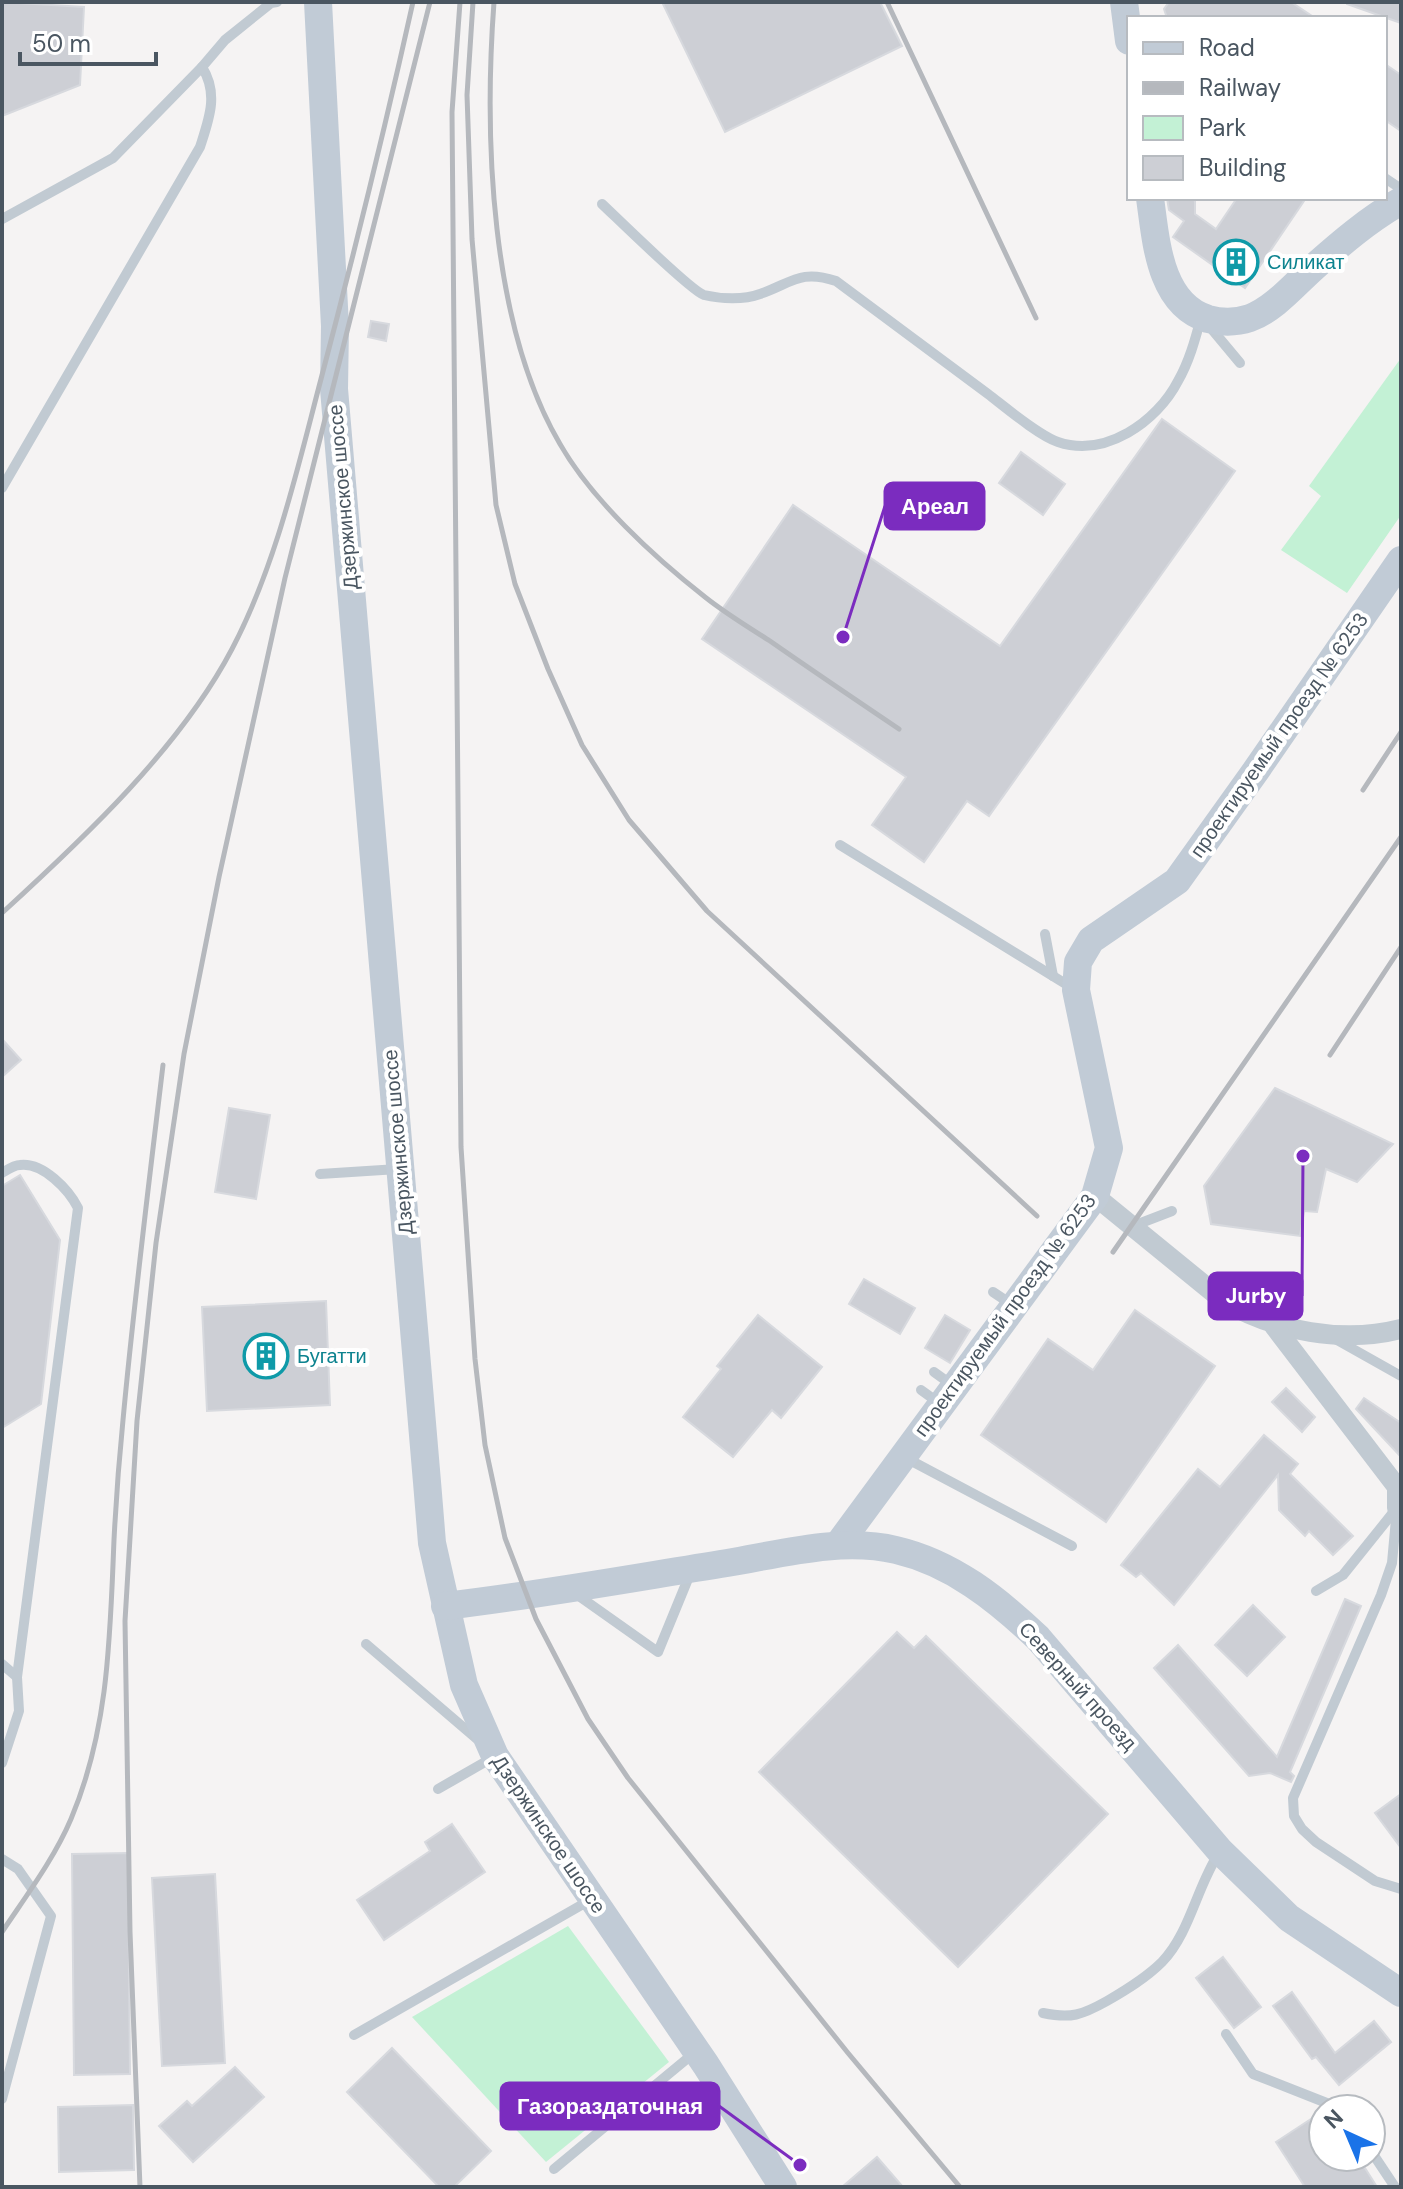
<svg xmlns="http://www.w3.org/2000/svg" width="1403" height="2189" font-family="'DM Sans',sans-serif">
<style>
.green{fill:#c3f1d5}
.building{fill:#cdcfd5;stroke:#d7d9de;stroke-width:2}
.lines{fill:none;stroke-linecap:round;stroke-linejoin:round}
.lane{stroke:#c1cad2;stroke-width:10}
.street{stroke:#c1cad2;stroke-width:20}
.secondary{stroke:#c1cbd6;stroke-width:28}
.rail{stroke:#b5b8bd;stroke-width:5}
.labels{text-anchor:middle;dominant-baseline:central;stroke-width:8;stroke-linejoin:round;paint-order:stroke}
.culture-label{font-size:20px;fill:#0d838f;stroke:#fff;text-anchor:start}
.street-label{font-size:20px;fill:#4a5661;stroke:#fff}
.leader{fill:none;stroke:#7b2cbf;stroke-width:3}
.callout-dot{fill:#7b2cbf;stroke:#fff;stroke-width:3}
.callout{fill:#7b2cbf;stroke:#7b2cbf;stroke-width:3}
.callout-label{font-size:22px;text-anchor:middle;font-weight:bold;fill:#fff}
</style>
<rect width="100%" height="100%" fill="#f5f3f3"/>
<g class="green">
<path d="M 1401,358 L 1401,515 L 1347,593 L 1281,550 L 1321,496 L 1309,486 Z"/>
<path d="M 568,1926 L 669,2062 L 546,2162 L 412,2017 Z"/>
</g>
<g class="building">
<path d="M 2,2 L 84,7 L 80,85 L 2,116 Z"/>
<path d="M 662,2 L 880,2 L 902,46 L 725,132 Z"/>
<path d="M 1169,2 L 1291,2 L 1315,18 L 1167,18 L 1164,9 Z"/>
<path d="M 1347,2 L 1401,2 L 1401,23 L 1347,4 Z"/>
<path d="M 1385,64 L 1401,75 L 1401,131 L 1385,120 Z"/>
<path d="M 1167,198 L 1190,198 L 1195,201 L 1195,214 L 1216,229 L 1237,198 L 1306,198 L 1245,288 L 1173,237 L 1184,221 L 1169,210 Z"/>
<path d="M 371,321 L 389,324 L 386,341 L 368,337 Z"/>
<path d="M 1162,419 L 1235,471 L 989,816 L 967,801 L 924,862 L 872,825 L 906,777 L 702,639 L 793,505 L 1000,646 Z"/>
<path d="M 1021,452 L 1065,484 L 1043,515 L 999,483 Z"/>
<path d="M 2,1039 L 21,1060 L 2,1077 Z"/>
<path d="M 1275,1088 L 1393,1144 L 1357,1182 L 1326,1169 L 1317,1212 L 1304,1211 L 1300,1236 L 1211,1224 L 1204,1186 Z"/>
<path d="M 229,1108 L 270,1115 L 256,1199 L 215,1192 Z"/>
<path d="M 20,1175 L 60,1240 L 41,1404 L 2,1428 L 2,1186 Z"/>
<path d="M 864,1279 L 915,1308 L 900,1334 L 849,1304 Z"/>
<path d="M 326,1301 L 330,1405 L 207,1411 L 202,1307 Z"/>
<path d="M 1135,1310 L 1215,1366 L 1106,1522 L 981,1435 L 1048,1339 L 1093,1370 Z"/>
<path d="M 758,1315 L 822,1367 L 781,1418 L 772,1410 L 733,1457 L 683,1417 L 721,1369 L 717,1366 Z"/>
<path d="M 945,1315 L 970,1330 L 950,1363 L 925,1348 Z"/>
<path d="M 1286,1388 L 1315,1417 L 1302,1432 L 1272,1402 Z"/>
<path d="M 1364,1398 L 1401,1423 L 1401,1457 L 1356,1409 Z"/>
<path d="M 1264,1435 L 1298,1464 L 1290,1474 L 1353,1536 L 1333,1555 L 1309,1531 L 1305,1536 L 1279,1510 L 1278,1475 L 1174,1605 L 1141,1573 L 1136,1577 L 1121,1565 L 1198,1469 L 1220,1487 Z"/>
<path d="M 1345,1599 L 1361,1606 L 1290,1772 L 1294,1776 L 1291,1782 L 1270,1773 L 1249,1776 L 1154,1668 L 1178,1645 L 1277,1757 Z"/>
<path d="M 1253,1605 L 1285,1637 L 1247,1676 L 1215,1645 Z"/>
<path d="M 897,1632 L 914,1648 L 926,1636 L 1108,1814 L 958,1967 L 759,1772 Z"/>
<path d="M 1401,1794 L 1401,1848 L 1375,1813 Z"/>
<path d="M 452,1824 L 485,1872 L 384,1940 L 357,1900 L 430,1851 L 425,1842 Z"/>
<path d="M 128,1853 L 130,2074 L 74,2075 L 72,1854 Z"/>
<path d="M 215,1874 L 225,2063 L 162,2066 L 152,1878 Z"/>
<path d="M 1223,1957 L 1261,2007 L 1234,2028 L 1196,1978 Z"/>
<path d="M 1292,1992 L 1335,2053 L 1374,2021 L 1391,2042 L 1339,2085 L 1316,2057 L 1312,2059 L 1273,2006 Z"/>
<path d="M 392,2048 L 491,2151 L 454,2187 L 439,2187 L 347,2092 Z"/>
<path d="M 235,2067 L 264,2097 L 193,2162 L 159,2126 L 187,2101 L 192,2106 Z"/>
<path d="M 133,2105 L 134,2170 L 59,2172 L 58,2107 Z"/>
<path d="M 1323,2111 L 1323,2157 L 1358,2157 L 1377,2187 L 1305,2187 L 1276,2142 Z"/>
<path d="M 877,2157 L 903,2187 L 842,2187 Z"/>
</g>
<g class="lines">
<g class="lane">
<path d="M 1385,178 L 1401,189"/>
<path d="M 602,204 C 618,219 691,291 704,295 C 721,299 744,300 760,294 C 792,283 800,269 836,281 C 887,319 937,356 988,394 C 1005,407 1038,435 1058,442 C 1105,458 1157,422 1178,381 C 1189,362 1195,340 1201,318"/>
<path d="M 2,219 L 113,158 L 202,67 L 225,40 L 271,3 L 277,2"/>
<path d="M 1210,327 L 1240,363"/>
<path d="M 2,488 L 200,147 C 209,119 219,94 202,67"/>
<path d="M 840,845 L 1074,989"/>
<path d="M 1045,934 L 1053,976"/>
<path d="M 2,1173 C 7,1170 14,1165 20,1165 C 43,1162 69,1190 78,1208 L 17,1677 L 19,1711 L 2,1763"/>
<path d="M 320,1174 L 398,1169"/>
<path d="M 1133,1226 L 1172,1211"/>
<path d="M 993,1292 L 1011,1304"/>
<path d="M 1337,1340 L 1401,1376"/>
<path d="M 934,1372 L 952,1385"/>
<path d="M 921,1390 L 939,1403"/>
<path d="M 904,1457 L 1072,1546"/>
<path d="M 1397,1508 L 1392,1563 L 1381,1595 L 1293,1798 L 1294,1816 L 1302,1829 L 1316,1842 L 1375,1881 L 1401,1889"/>
<path d="M 1316,1591 L 1343,1575 L 1396,1509"/>
<path d="M 576,1594 L 658,1652 L 690,1574"/>
<path d="M 366,1644 L 477,1739"/>
<path d="M 2,1664 L 17,1677"/>
<path d="M 438,1789 L 492,1758"/>
<path d="M 2,1859 L 18,1869 L 51,1916 L 2,2099"/>
<path d="M 1043,2013 C 1071,2019 1082,2015 1107,2001 C 1126,1990 1146,1978 1162,1962 C 1190,1933 1197,1886 1219,1853"/>
<path d="M 1226,2034 L 1253,2074 L 1342,2109"/>
<path d="M 354,2035 L 592,1899"/>
<path d="M 1371,2151 L 1395,2187"/>
<path d="M 554,2169 L 694,2053"/>
</g>
<g class="street">
<path d="M 1095,1196 L 1225,1302 C 1277,1331 1342,1344 1401,1329"/>
<path d="M 1274,1326 L 1397,1487 L 1397,1508"/>
</g>
<g class="secondary">
<path d="M 318,2 L 335,326 L 334,389 L 427,1482 L 432,1543 L 464,1685 L 495,1756 L 706,2065 L 783,2187"/>
<path d="M 1124,2 L 1129,41"/>
<path d="M 1150,198 C 1156,240 1159,304 1208,319 C 1223,323 1235,323 1250,318 C 1274,309 1294,285 1313,268 C 1341,243 1368,220 1401,201"/>
<path d="M 838,1545 L 1095,1196 L 1109,1148 L 1076,990 L 1078,962 L 1091,940 L 1177,881 L 1257,769 L 1401,560"/>
<path d="M 445,1606 C 540,1595 633,1578 727,1563 C 781,1554 841,1537 896,1550 C 952,1563 997,1599 1038,1638 L 1220,1851 L 1289,1918 L 1401,1993"/>
</g>
<g class="rail">
<path d="M 460,2 L 452,112 L 461,1147 L 475,1359 L 485,1445 L 505,1538 L 536,1619 L 588,1719 L 628,1778 L 848,2053 L 960,2187"/>
<path d="M 473,2 L 467,95 L 472,239 L 496,505 L 515,584 L 548,669 L 582,745 L 629,820 L 707,911 L 1037,1216"/>
<path d="M 494,2 C 484,137 490,325 560,444 C 592,500 654,557 705,597 C 725,613 748,627 770,641 C 813,671 856,700 899,729"/>
<path d="M 887,2 L 1036,318"/>
<path d="M 1363,790 L 1401,732"/>
<path d="M 2,913 C 84,838 180,748 232,649 C 276,565 297,470 321,379 C 354,254 385,128 413,2"/>
<path d="M 1330,1055 L 1401,947"/>
<path d="M 1113,1252 L 1401,837"/>
<path d="M 2,1932 C 26,1896 54,1859 71,1819 C 109,1729 110,1636 114,1540 C 116,1500 119,1460 123,1420 C 134,1301 149,1183 163,1065"/>
<path d="M 140,2187 L 130,1932 L 125,1621 L 137,1421 L 156,1243 L 184,1054 L 219,877 L 285,578 L 430,2"/>
</g>
</g>
<defs>
<g id="building-ring" transform="scale(2.3)"><circle r="9.5" fill="#fff" stroke="#0f9aa8" stroke-width="1.5"/><path d="M-4-6H4V6H1V3H-1V6H-4ZM-2.5-4.3h1.7v1.8h-1.7ZM.8-4.3h1.7v1.8H.8ZM-2.5-1h1.7V.8h-1.7ZM.8-1h1.7V.8H.8Z" fill="#0f9aa8"/></g>
</defs>
<g fill-rule="evenodd">
<use href="#building-ring" x="1236" y="262"/>
<use href="#building-ring" x="266" y="1356"/>
</g>
<g class="labels">
<g class="culture-label">
<text x="1267" y="262">Силикат</text>
<text x="297" y="1356">Бугатти</text>
</g>
<g class="street-label">
<text transform="translate(343 497) rotate(-95)">Дзержинское шоссе</text>
<text transform="translate(1279 735) rotate(-55)">проектируемый проезд № 6253</text>
<text transform="translate(398 1142) rotate(-95)">Дзержинское шоссе</text>
<text transform="translate(1005 1315) rotate(-54)">проектируемый проезд № 6253</text>
<text transform="translate(1078 1686) rotate(48)">Северный проезд</text>
<text transform="translate(549 1834) rotate(56)">Дзержинское шоссе</text>
</g>
</g>
<path class="leader" d="M843 637L885 506M1303 1156L1302 1296M800 2165L719 2106"/>
<g class="callout-dot">
<circle cx="843" cy="637" r="8"/>
<circle cx="1303" cy="1156" r="8"/>
<circle cx="800" cy="2165" r="8"/>
</g>
<g class="callout">
<rect x="885" y="483" width="99" height="46" rx="8"/>
<rect x="1209" y="1273" width="93" height="46" rx="8"/>
<rect x="501" y="2083" width="218" height="46" rx="8"/>
</g>
<g class="callout-label">
<text x="935" y="514">Ареал</text>
<text x="1256" y="1303">Jurby</text>
<text x="610" y="2114">Газораздаточная</text>
</g>
<rect width="1403" height="2189" fill="none" stroke="#4a5661" stroke-width="8"/>
<rect x="1127" y="16" width="260" height="184" fill="#ffffff" stroke="#b7bbc0" stroke-width="2"/>
<rect x="1143" y="42" width="40" height="12" fill="#c1cbd6" stroke="#b7bbc0" stroke-width="2"/>
<text x="1199" y="56" font-size="24" fill="#4a5661">Road</text>
<rect x="1143" y="82" width="40" height="12" fill="#b5b8bd" stroke="#b7bbc0" stroke-width="2"/>
<text x="1199" y="96" font-size="24" fill="#4a5661">Railway</text>
<rect x="1143" y="116" width="40" height="24" fill="#c3f1d5" stroke="#b7bbc0" stroke-width="2"/>
<text x="1199" y="136" font-size="24" fill="#4a5661">Park</text>
<rect x="1143" y="156" width="40" height="24" fill="#cdcfd5" stroke="#b7bbc0" stroke-width="2"/>
<text x="1199" y="176" font-size="24" fill="#4a5661">Building</text>
<g transform="translate(1347 2133) rotate(316)"><circle r="38" fill="#ffffff" stroke="#b7bbc0" stroke-width="2"/>
<path d="M0-6L14 30L0 20L-14 30Z" fill="#1a73e8"/>
<text y="-12" font-size="22" font-weight="bold" text-anchor="middle" fill="#4a5661">N</text>
</g>
<path d="M20 52v12h136v-12" fill="none" stroke="#4a5661" stroke-width="4"/>
<text x="32" y="52" font-size="24" fill="#4a5661" stroke="#ffffff" stroke-width="6" paint-order="stroke">50 m</text>
</svg>
